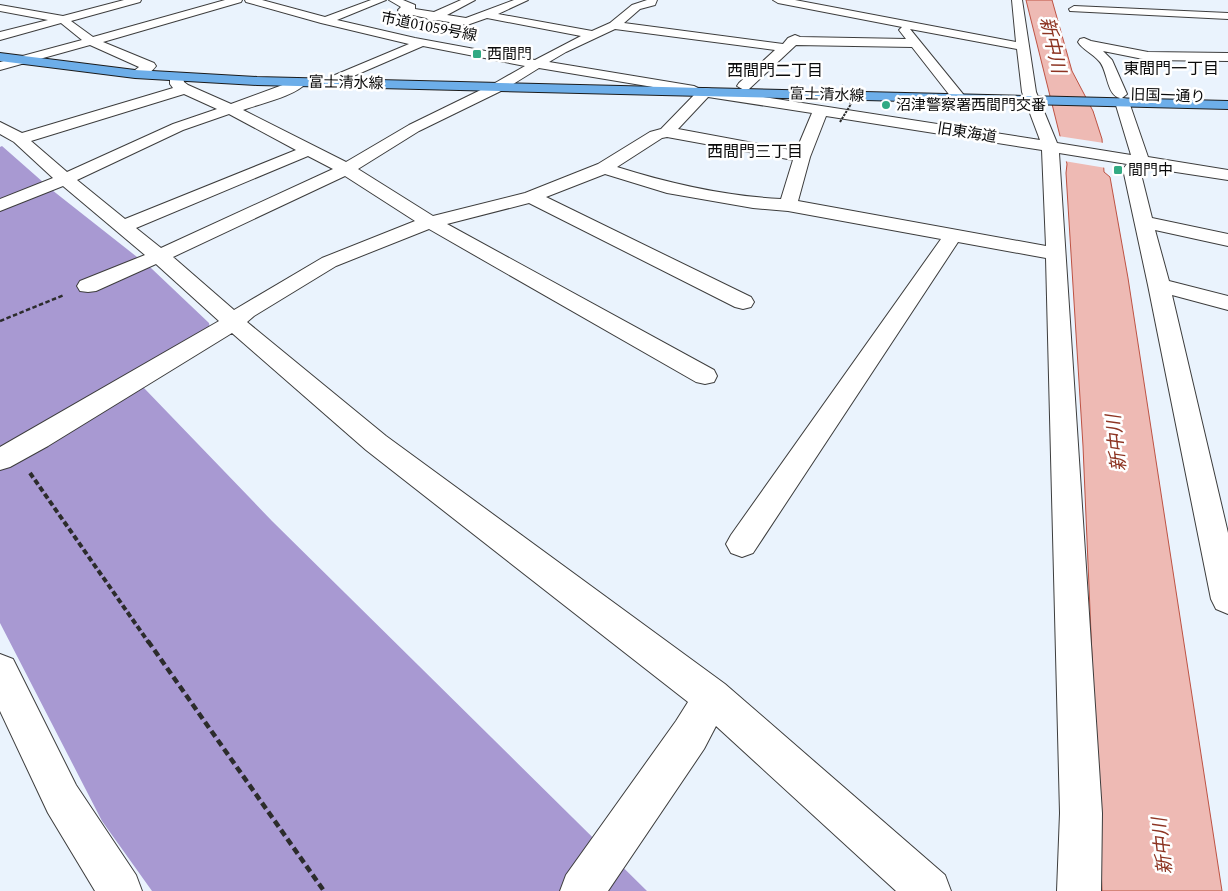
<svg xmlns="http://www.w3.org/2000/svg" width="1228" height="891" font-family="Spectral,'Noto Sans JP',serif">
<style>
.forest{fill:#a899d2}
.water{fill:#eebab4;stroke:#bd5243}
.pier{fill:#eaf3fd}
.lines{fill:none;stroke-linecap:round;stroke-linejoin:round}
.minor-casing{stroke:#3d3d3d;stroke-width:2}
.major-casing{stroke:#1b1b1b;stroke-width:2}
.path-far2{stroke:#2c2c2c;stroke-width:2.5;stroke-dasharray:4.5 2.5;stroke-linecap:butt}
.path-far1{stroke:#2c2c2c;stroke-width:4;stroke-dasharray:5.5 3;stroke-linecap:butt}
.path{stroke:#2c2c2c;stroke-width:4.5;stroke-dasharray:7 4;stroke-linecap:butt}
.minor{fill:#fff;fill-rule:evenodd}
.major{fill:#6daee9;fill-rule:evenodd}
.path-bridge{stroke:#2c2c2c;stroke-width:2;stroke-dasharray:2.5 1;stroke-linecap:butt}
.poi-dot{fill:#32aa83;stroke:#fff;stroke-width:2}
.labels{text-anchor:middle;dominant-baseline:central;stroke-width:5;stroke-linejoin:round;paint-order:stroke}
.far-street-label{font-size:15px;fill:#0a0a0a;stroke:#fff}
.far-poi-label{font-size:15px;fill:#0a0a0a;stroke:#fff;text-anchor:start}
.far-neighbourhood-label{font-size:16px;fill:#0a0a0a;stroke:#fff}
.water-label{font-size:19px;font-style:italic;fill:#8d3422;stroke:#fff}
</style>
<rect width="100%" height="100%" fill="#eaf3fd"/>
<path class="forest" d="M 2,146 L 52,190 L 151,268 L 209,323 L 210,330 L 128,376 L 144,388 L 272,521 L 647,891 L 152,891 L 102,821 L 0,623 L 0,147 Z"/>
<path class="water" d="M 1026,0 L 1052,0 L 1072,71 L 1093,111 L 1102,139 L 1104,172 L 1110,177 L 1128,278 L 1222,891 L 1102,891 L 1083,446 L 1066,173 L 1067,164 Z"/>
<path class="pier" d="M 1058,136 L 1104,143 L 1106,168 L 1064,161 Z"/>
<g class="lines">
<g class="minor-casing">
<g id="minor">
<path d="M 124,0 L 141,0 L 140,2 L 71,21 L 93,37 L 225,0 L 242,0 L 241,2 L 103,42 L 154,63 L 156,66 C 152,72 144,76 137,78 L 130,74 L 139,67 L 90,45 L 0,70 L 0,62 L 82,40 L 61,23 L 0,40 L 0,32 L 48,20 L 0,11 L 0,5 L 63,16 Z"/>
<path d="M 245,0 L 262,0 L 325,17 L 371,0 L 386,0 L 337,20 L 415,38 L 535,60 L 581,36 L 487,18 L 467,25 L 437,20 L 431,21 L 426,18 L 399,12 L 398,10 L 401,7 L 389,0 L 403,0 L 415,5 L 415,9 L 434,12 L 461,0 L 475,0 L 447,15 L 466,18 L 514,0 L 528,0 L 498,14 L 592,31 L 610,23 L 632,5 L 647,0 L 657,0 L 655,5 L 640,9 L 624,23 L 783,44 L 788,38 L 795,35 L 800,37 L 906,39 L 899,30 L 902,27 L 778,3 L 773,0 L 795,0 L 1016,42 L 1012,0 L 1022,0 L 1036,92 L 1057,143 L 1131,155 L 1115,102 L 1120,98 C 1106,95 1108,70 1099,61 C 1093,54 1082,49 1078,42 L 1080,39 L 1084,38 L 1091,41 L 1148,52 L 1228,53 L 1228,61 L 1148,60 L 1103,51 L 1112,60 L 1127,94 L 1122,98 L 1127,99 L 1129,102 L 1148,157 L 1228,170 L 1228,180 L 1143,167 L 1140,170 L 1152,218 L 1228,234 L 1228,246 L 1155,230 L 1169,281 L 1228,296 L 1228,310 L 1172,295 L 1228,533 L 1228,614 L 1216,609 L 1211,599 L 1148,285 L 1123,169 L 1127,164 L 1059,153 L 1102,813 L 1101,891 L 1057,891 L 1060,813 L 1046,258 L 958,242 L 753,553 L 742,557 L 731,553 L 726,544 L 731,535 L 941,239 L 788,211 L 753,208 L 667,193 L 605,174 L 546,197 L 751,297 L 754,302 L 751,307 L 743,309 L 735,307 L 529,203 L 447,224 L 714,370 L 717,376 L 714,382 L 705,384 L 696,382 L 429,229 L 336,266 L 254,316 L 247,322 L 386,436 L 725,684 L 945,875 L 951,891 L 896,891 L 716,726 L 704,749 L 608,891 L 560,891 L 566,875 L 676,721 L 688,702 L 366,450 L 232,333 L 48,446 L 10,467 L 0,470 L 0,447 L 219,321 L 156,264 L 96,291 L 88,292 L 80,291 L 77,286 L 80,281 L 145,255 L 63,186 L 0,211 L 0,199 L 53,178 L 14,142 L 0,134 L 0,122 L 22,133 L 173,88 L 170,84 L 170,77 L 177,73 L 182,74 L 184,82 L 188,85 L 231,104 L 299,79 L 306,83 C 296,96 259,104 243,110 L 346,162 L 409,125 L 495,83 L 525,66 L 423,46 L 328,87 L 323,86 L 321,83 L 323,80 L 409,44 L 321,23 L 246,2 ZM 615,29 L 775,50 L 739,83 L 737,86 L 744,90 L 749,89 L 796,45 L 912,47 L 955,102 L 965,102 L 967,99 L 910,29 L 1017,49 L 1022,92 L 1040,140 L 705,88 L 700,89 L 694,86 L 549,62 L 566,52 ZM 539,68 L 695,94 L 661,129 L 650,132 L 598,164 L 525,193 L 433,216 L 358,169 L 419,131 L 505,89 ZM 184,94 L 217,109 L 173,124 L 67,172 L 31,141 ZM 708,97 L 812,113 L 796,151 L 678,129 ZM 229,114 L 296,150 L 125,219 L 77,180 L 183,130 ZM 826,116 L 1042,150 L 1046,246 L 798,201 L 810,157 ZM 667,137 L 793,160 L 781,199 C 724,196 671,184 617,167 L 662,138 ZM 308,156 L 333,169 L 161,248 L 136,228 ZM 345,176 L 415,221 L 322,258 L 234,310 L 173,257 Z"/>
<path d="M 1074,6 L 1228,13 L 1228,19 L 1070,11 L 1069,9 Z"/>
<path d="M 0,654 L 13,659 L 76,785 L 136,875 L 142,891 L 95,891 L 48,813 L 0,711 Z"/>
</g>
</g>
<g class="major-casing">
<path id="major" d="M 0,53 L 135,70 L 257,77 L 1228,101 L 1228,109 L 257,85 L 135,78 L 0,61 Z"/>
</g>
<path class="path-far2" d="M 0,321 L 64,295"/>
<path class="path-far1" d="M 30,473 L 149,643"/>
<path class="path" d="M 148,641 L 324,891"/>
<use href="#minor" class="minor"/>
<use href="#major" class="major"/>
<path class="path-bridge" d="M 840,122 L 851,104 L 842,85"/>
</g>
<g class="poi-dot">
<rect x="472" y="49" width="10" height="10" rx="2.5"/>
<circle cx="886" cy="105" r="5"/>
<rect x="1113" y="165" width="10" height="10" rx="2.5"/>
</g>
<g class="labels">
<g class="far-street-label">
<text transform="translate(429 27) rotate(11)">市道01059号線</text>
<text transform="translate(346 83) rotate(1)">富士清水線</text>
<text transform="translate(827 95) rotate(2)">富士清水線</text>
<text transform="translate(1168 96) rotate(2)">旧国一通り</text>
<text transform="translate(967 133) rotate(9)">旧東海道</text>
</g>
<g class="far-poi-label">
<text x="487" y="54">西間門</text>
<text x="896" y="105">沼津警察署西間門交番</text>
<text x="1128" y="170">間門中</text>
</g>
<g class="far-neighbourhood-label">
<text x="1171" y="69">東間門一丁目</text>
<text x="775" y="71">西間門二丁目</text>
<text x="755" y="152">西間門三丁目</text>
</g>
<g class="water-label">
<text transform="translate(1052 45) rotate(77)">新中川</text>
<text transform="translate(1117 443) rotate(-96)">新中川</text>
<text transform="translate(1163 846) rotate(-96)">新中川</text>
</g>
</g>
</svg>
